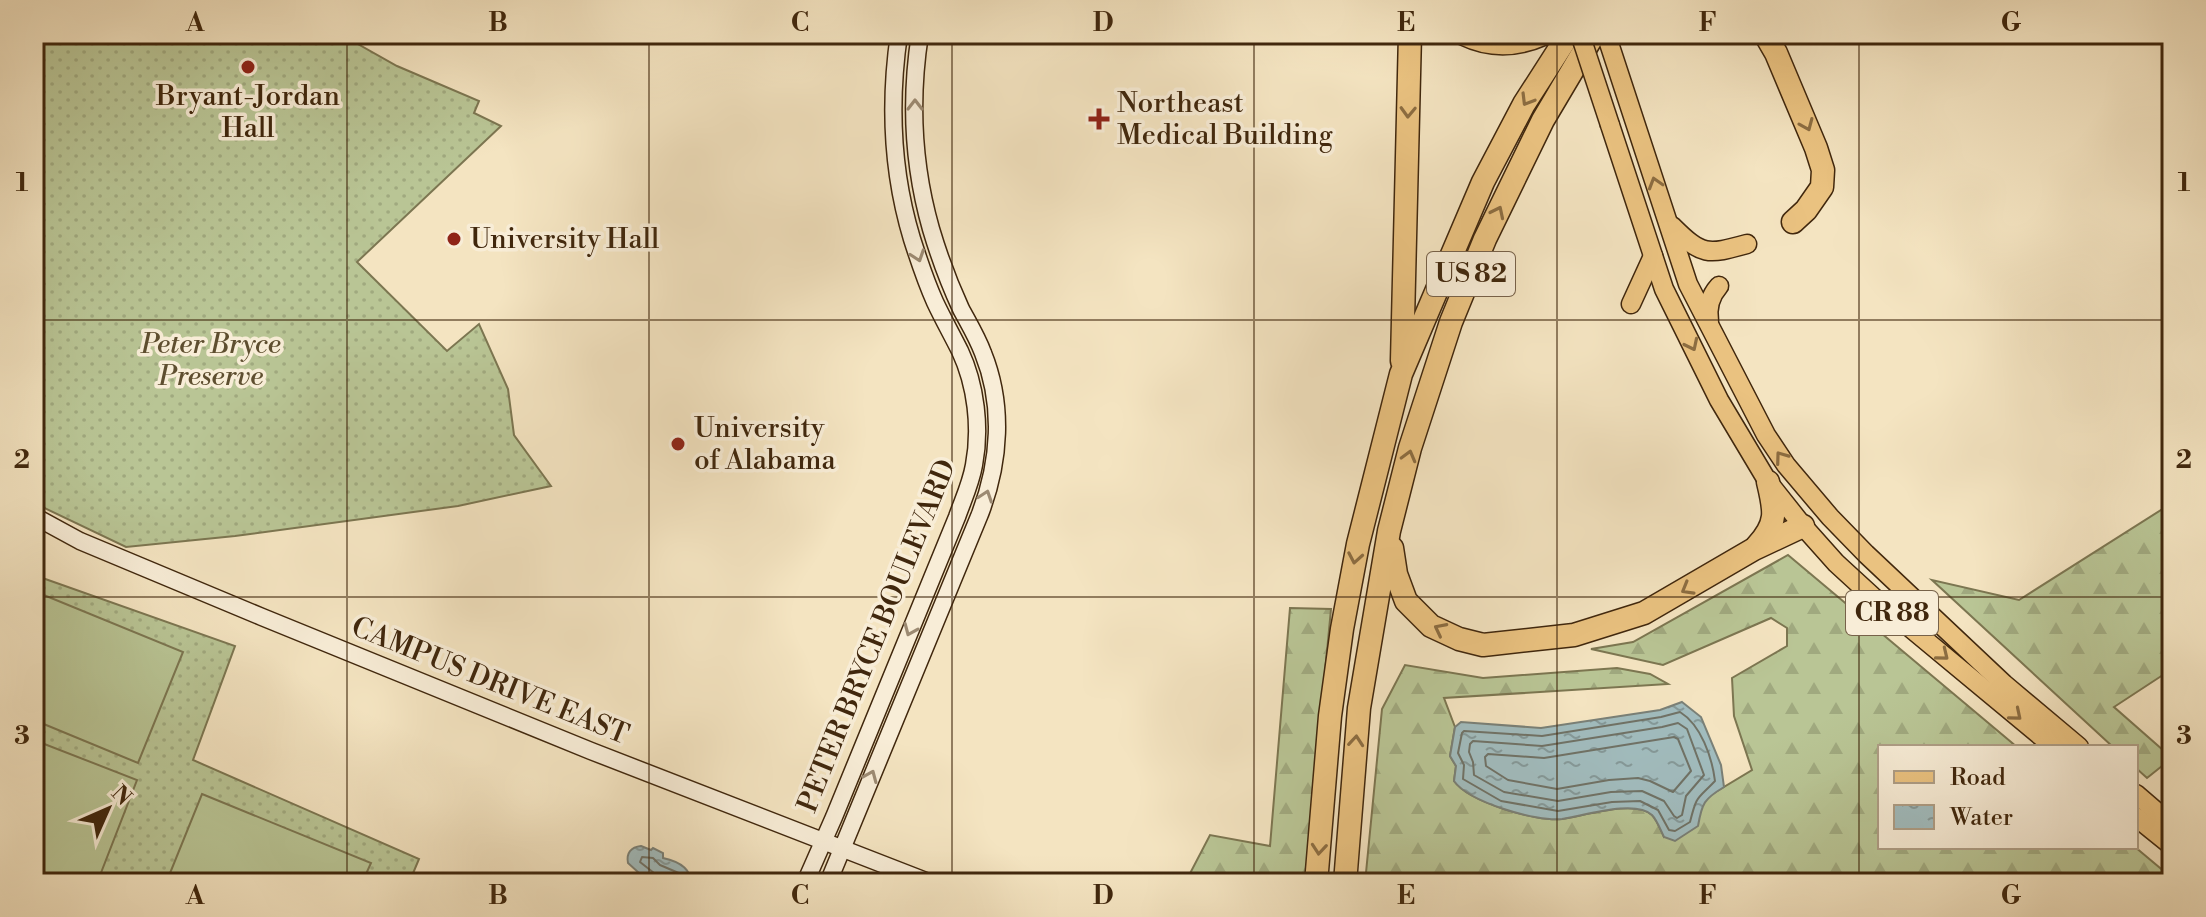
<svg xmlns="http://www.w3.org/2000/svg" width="2206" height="917" font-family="'Libre Bodoni',serif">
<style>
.grass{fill:url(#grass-dots);stroke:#7c7651;stroke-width:2}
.forest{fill:url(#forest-firs);stroke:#7c7651;stroke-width:2}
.pitch{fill:#b9c595;stroke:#7c7651;stroke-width:2}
.water{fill:url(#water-ripples);stroke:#7a8077;stroke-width:2}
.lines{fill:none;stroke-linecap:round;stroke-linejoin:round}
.shore{stroke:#707266;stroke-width:2}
.secondary-casing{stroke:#40270d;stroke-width:19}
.primary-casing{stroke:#40270d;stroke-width:21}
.highway-casing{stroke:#40270d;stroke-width:25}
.secondary{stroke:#f8edd7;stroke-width:16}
.primary{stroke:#eac280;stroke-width:18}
.highway{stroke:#eac280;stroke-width:22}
.primary-bridge-casing{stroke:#40270d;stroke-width:21;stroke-linecap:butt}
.primary-bridge{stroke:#eac280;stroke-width:18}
.oneway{stroke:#8c6d41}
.oneway2{stroke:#9c8a72}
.grid{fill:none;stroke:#40270d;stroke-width:2;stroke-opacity:0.55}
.poi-dot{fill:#8f2418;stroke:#f8edd7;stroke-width:3}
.labels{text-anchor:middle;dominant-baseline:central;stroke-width:7;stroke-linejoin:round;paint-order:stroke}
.shield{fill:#f8edd7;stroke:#77624a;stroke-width:2}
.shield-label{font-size:26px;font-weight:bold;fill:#40270d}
.poi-label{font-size:28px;fill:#40270d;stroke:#f8edd7;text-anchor:start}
.park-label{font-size:28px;font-style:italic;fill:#5e4e2f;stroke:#f8edd7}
.street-label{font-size:28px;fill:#40270d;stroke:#f8edd7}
.neatline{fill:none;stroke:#40270d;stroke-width:3}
.grid-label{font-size:26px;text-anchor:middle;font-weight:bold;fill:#40270d}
</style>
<defs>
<pattern id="grass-dots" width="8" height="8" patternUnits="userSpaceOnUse" patternTransform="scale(2)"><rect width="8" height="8" fill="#b9c595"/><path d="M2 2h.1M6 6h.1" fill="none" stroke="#a0a97f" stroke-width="1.8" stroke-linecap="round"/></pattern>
<pattern id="forest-firs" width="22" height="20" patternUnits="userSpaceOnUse" patternTransform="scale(2)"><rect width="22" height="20" fill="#b9c595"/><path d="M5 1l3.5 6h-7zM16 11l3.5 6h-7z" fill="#a0a97f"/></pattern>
<pattern id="water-ripples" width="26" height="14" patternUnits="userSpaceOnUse" patternTransform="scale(2)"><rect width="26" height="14" fill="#a1bcbe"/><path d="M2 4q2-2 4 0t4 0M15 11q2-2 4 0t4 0" fill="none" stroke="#859999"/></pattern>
</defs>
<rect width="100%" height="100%" fill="#f4e4c1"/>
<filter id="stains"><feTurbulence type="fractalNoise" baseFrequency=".0025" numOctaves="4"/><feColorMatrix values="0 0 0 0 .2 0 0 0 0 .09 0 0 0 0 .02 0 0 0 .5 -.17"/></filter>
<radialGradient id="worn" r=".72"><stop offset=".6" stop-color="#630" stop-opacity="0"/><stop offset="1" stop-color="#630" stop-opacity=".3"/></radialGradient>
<g class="grass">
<path d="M 34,34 L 340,34 L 397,66 L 479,101 L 474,113 L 501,126 L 357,262 L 447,351 L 479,324 L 508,389 L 514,435 L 551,486 L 458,506 L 235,536 L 126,547 L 34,503 Z"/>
<path d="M 34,575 L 235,646 L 193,760 L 419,859 L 409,883 L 34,883 Z"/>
</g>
<g class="forest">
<path d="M 2172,503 L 2172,669 L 2114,707 L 2172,758 L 2147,778 L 2136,768 L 2136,747 L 2113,747 L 1932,580 L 2019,600 Z"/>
<path d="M 1788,555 L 2017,747 L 1880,747 L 1880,847 L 2135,847 L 2172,878 L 2172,883 L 1365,883 L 1382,709 L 1405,665 L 1483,678 L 1617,668 L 1650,674 L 1668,684 L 1444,698 L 1455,727 L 1450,756 L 1456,766 L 1454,781 C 1469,802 1536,822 1562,819 C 1584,816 1635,799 1652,815 C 1657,820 1661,831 1664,837 L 1702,805 L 1709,796 L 1752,770 L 1734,716 L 1732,678 L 1787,646 L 1787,628 L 1771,618 L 1663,665 L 1591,649 L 1633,642 Z"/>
<path d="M 1290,608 L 1331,609 L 1305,883 L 1185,883 L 1210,835 L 1270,846 Z"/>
</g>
<g class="pitch">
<path d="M 34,591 L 183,652 L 138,763 L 34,720 Z"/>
<path d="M 34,740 L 137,780 L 97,883 L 61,883 L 34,872 Z"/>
<path d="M 202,794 L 371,863 L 362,883 L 166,883 Z"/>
</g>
<g class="water">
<path d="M 1682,702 L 1701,717 L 1721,765 L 1724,787 C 1704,799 1702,803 1698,826 L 1675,841 L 1664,837 C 1661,831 1657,820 1652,815 C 1635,799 1583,816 1562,819 C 1536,822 1469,802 1454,781 L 1456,766 L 1450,756 L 1455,727 L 1461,722 L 1541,728 L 1660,710 Z"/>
<path d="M 641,846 L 651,850 L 653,848 L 663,853 L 663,858 C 677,861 691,867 691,883 L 650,883 L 628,863 C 626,853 631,847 641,846 Z"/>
</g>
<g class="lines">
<g class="shore">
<path d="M 1680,712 C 1701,725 1712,757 1715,781 C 1697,800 1697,794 1690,822 L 1675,831 L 1669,830 L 1658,810 L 1640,801 L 1612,802 L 1558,811 L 1501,801 L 1463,779 L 1464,765 L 1458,753 L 1462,733 L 1464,731 L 1542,736 L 1661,717 Z"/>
<path d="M 1678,723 L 1687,729 L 1704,775 L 1686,796 L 1682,815 L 1677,818 L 1674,816 L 1664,801 L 1642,791 L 1611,792 L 1558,801 L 1504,792 L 1474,775 L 1473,762 L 1469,752 L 1470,744 L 1473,741 L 1542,746 L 1662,727 Z"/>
<path d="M 1674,737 L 1678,739 L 1691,771 L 1673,792 L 1650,781 L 1638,778 L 1609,780 L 1557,789 L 1508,780 L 1486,766 L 1485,757 L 1488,754 L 1544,758 Z"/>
<path d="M 656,883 L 654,873 L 640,862 L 642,857 L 653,858 L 660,865 L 681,874 L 684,883"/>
</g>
<g class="secondary-casing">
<g id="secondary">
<path d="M 34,516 L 80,541 L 262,617 L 591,751 L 931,883"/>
<path d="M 805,883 L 834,817 L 957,517 C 963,500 971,483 974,465 C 981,428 976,385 960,351 C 952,335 943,319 935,302 C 926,282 919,261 912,239 C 892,173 889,103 899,34"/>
<path d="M 828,883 L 980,514 C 1000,462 1004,405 983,353 C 977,337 969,324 961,309 C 949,283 939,256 931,229 C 913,166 910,98 920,34"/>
</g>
</g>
<g class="primary-casing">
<g id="primary">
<path d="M 1606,34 L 1688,284 L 1766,435 L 1786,465 L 1830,517 L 1866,554 L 2004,684 L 2079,747"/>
<path d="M 1610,125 L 1664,289 L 1719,400 L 1768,482 L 1803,526 L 1836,563 L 1872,596 L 2054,747"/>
<path d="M 1672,226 C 1702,256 1707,255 1747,244"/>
<path d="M 1631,304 L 1653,256"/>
<path d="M 1709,321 C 1707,308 1710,296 1719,286"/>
<path d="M 2136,794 L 2172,825"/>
<path d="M 2136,817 L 2172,846"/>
</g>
</g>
<g class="highway-casing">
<g id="highway">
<path d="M 1464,34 C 1491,47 1516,46 1543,34"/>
<path d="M 1765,34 L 1776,53 L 1816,148 L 1823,170 L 1822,187 L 1806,210 L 1793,222"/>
<path d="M 1402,361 L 1410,34"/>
<path d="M 1757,546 C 1778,523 1775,511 1768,482"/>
<path d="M 1392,548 L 1396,574 L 1406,601 L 1431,626 L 1459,639 L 1483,645 L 1574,635 L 1644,613 L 1754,549 L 1803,526"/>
<path d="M 1316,883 L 1330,716 L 1342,629 L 1358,544 L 1401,374 L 1483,182 L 1524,104 L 1569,34"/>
<path d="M 1345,883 L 1359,708 L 1389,531 L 1410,448 L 1451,322 L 1485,239 L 1543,120 L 1594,34"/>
</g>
</g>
<use href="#secondary" class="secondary"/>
<use href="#primary" class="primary"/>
<use href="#highway" class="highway"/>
<g class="primary-bridge-casing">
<path id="primary-bridge" d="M 1580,34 L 1610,125"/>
</g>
<use href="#primary-bridge" class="primary-bridge"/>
</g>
<defs><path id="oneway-chevron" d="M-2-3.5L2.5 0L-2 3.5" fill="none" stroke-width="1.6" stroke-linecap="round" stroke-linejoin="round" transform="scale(2)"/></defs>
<g class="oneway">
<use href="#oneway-chevron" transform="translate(1527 100) rotate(121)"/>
<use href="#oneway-chevron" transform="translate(1408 112) rotate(92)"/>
<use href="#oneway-chevron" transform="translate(1807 125) rotate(67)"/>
<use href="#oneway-chevron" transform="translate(1655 183) rotate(-107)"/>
<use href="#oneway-chevron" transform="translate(1498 212) rotate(-64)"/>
<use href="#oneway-chevron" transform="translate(1692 345) rotate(64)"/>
<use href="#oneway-chevron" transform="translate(1409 456) rotate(-75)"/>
<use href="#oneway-chevron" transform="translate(1781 457) rotate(-126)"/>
<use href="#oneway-chevron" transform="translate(1355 558) rotate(100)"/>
<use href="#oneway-chevron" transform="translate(1687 589) rotate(150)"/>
<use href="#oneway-chevron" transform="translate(1440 629) rotate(-153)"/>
<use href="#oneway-chevron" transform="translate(1943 655) rotate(39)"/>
<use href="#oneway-chevron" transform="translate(2016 715) rotate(40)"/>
<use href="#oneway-chevron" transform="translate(1356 741) rotate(-85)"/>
<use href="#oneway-chevron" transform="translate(1319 849) rotate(95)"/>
</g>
<g class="oneway2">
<use href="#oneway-chevron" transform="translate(915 105) rotate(-90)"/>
<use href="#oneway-chevron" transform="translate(918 256) rotate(71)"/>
<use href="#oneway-chevron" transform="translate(986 496) rotate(-71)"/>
<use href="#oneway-chevron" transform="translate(910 630) rotate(113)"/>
<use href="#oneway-chevron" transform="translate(871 776) rotate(-67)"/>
</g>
<path class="grid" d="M 347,34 L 347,883M 649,34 L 649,883M 952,34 L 952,883M 1254,34 L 1254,883M 1557,34 L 1557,883M 1859,34 L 1859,883M 34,320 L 2172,320M 34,597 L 2172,597"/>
<g class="poi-dot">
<circle cx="248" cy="67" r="8"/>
<path d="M1095 107h8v8h8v8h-8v8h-8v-8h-8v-8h8z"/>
<circle cx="454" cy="239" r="8"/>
<circle cx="678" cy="444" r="8"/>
</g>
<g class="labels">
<g class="shield">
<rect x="1427" y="252" width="88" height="44" rx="6"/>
<rect x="1846" y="591" width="92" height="44" rx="6"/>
</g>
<g class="shield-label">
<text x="1471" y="274">US 82</text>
<text x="1892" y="613">CR 88</text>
</g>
<g class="poi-label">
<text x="248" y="96" text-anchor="middle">Bryant-Jordan<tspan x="248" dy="32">Hall</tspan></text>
<text x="1117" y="103">Northeast<tspan x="1117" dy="32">Medical Building</tspan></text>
<text x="470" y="239">University Hall</text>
<text x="694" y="428">University<tspan x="694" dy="32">of Alabama</tspan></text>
</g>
<g class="park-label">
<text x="211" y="344">Peter Bryce<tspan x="211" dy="32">Preserve</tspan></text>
</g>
<g class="street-label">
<text transform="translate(877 636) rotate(-68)">PETER BRYCE BOULEVARD</text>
<text transform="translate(490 681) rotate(22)">CAMPUS DRIVE EAST</text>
</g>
</g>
<rect width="2206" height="917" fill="none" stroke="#f4e4c1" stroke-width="88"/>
<rect x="1878" y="745" width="260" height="104" fill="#f8edd7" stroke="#ae9e86" stroke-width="2"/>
<rect x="1894" y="771" width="40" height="12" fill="#eac280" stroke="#ae9e86" stroke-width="2"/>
<text x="1950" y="785" font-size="24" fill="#40270d">Road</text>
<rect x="1894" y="805" width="40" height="24" fill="url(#water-ripples)" stroke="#ae9e86" stroke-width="2"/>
<text x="1950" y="825" font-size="24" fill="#40270d">Water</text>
<g transform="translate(108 809) rotate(45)" stroke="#f8edd7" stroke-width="6" paint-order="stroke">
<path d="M0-6L14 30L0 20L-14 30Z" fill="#40270d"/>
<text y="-12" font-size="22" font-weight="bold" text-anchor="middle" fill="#40270d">N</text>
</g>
<rect x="44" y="44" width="2118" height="829" class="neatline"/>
<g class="grid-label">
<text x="195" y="31">A</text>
<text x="498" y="31">B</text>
<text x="800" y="31">C</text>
<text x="1103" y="31">D</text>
<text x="1406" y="31">E</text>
<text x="1708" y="31">F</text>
<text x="2011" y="31">G</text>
<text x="22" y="191">1</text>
<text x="2184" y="191">1</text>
<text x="22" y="468">2</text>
<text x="2184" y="468">2</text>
<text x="22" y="744">3</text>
<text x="2184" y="744">3</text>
<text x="195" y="904">A</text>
<text x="498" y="904">B</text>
<text x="800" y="904">C</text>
<text x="1103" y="904">D</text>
<text x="1406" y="904">E</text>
<text x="1708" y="904">F</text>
<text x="2011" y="904">G</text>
</g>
<rect width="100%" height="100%" filter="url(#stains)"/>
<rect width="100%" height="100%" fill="url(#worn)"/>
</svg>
